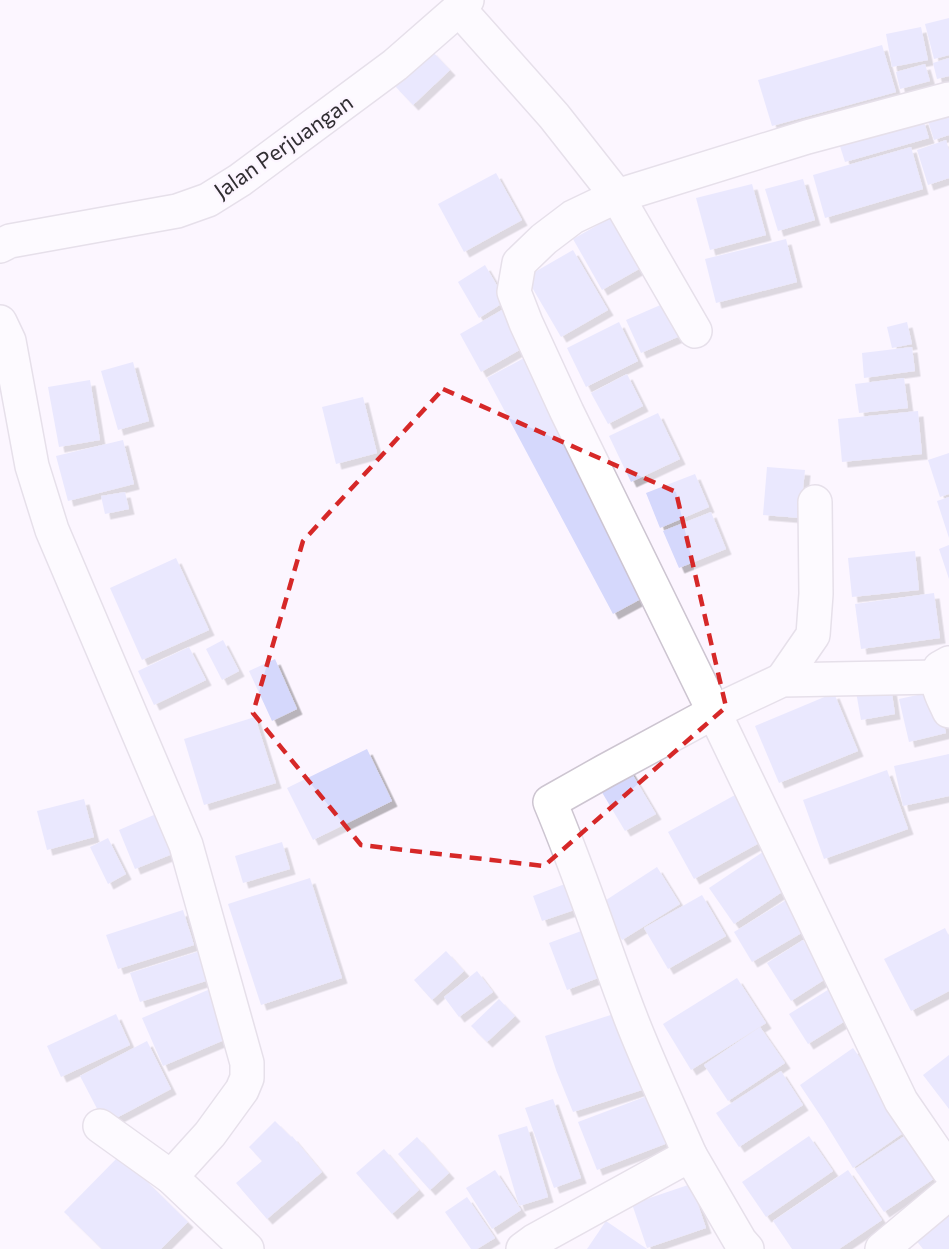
<svg xmlns="http://www.w3.org/2000/svg" width="949" height="1249" font-family="Commissioner,sans-serif">
<style>
.building{fill:#d5d8fc;filter:url(#shadow)}
.lines{fill:none;stroke-linecap:round;stroke-linejoin:round}
.minor-casing{stroke:#cdc5d1;stroke-width:36}
.minor{stroke:#fff;stroke-width:33}
.marked{fill:none;stroke:#d62828;stroke-width:4.5;stroke-dasharray:12 8;stroke-linejoin:round}
.labels{text-anchor:middle;dominant-baseline:central;stroke-width:4.5;stroke-linejoin:round;paint-order:stroke}
.street-label{font-size:22px;fill:#312e32;stroke:#fcf5ff}
</style>
<defs>
<filter id="shadow"><feDropShadow dx="5.5" dy="5.5" stdDeviation="0" flood-color="#0004"/></filter>
</defs>
<rect width="100%" height="100%" fill="#fcf5ff"/>
<g class="building">
<path d="M 949,18 L 949,55 L 934,59 L 925,24 Z"/>
<path d="M 921,27 L 928,60 L 892,67 L 886,34 Z"/>
<path d="M 882,45 L 896,92 L 772,126 L 758,80 Z"/>
<path d="M 431,50 L 450,70 L 413,105 L 394,85 Z"/>
<path d="M 949,58 L 949,76 L 937,79 L 933,63 Z"/>
<path d="M 925,64 L 930,81 L 900,89 L 896,72 Z"/>
<path d="M 949,113 L 949,135 L 934,140 L 928,121 Z"/>
<path d="M 923,119 L 929,138 L 845,162 L 839,143 Z"/>
<path d="M 946,140 L 949,150 L 949,178 L 928,185 L 917,150 Z"/>
<path d="M 911,147 L 923,189 L 825,218 L 813,175 Z"/>
<path d="M 496,173 L 522,220 L 464,252 L 438,204 Z"/>
<path d="M 803,179 L 815,220 L 778,231 L 765,189 Z"/>
<path d="M 752,184 L 766,235 L 710,250 L 696,198 Z"/>
<path d="M 610,218 L 639,269 L 602,290 L 573,239 Z"/>
<path d="M 786,239 L 797,282 L 716,303 L 705,259 Z"/>
<path d="M 573,250 L 608,310 L 561,337 L 526,277 Z"/>
<path d="M 485,265 L 506,301 L 479,318 L 458,282 Z"/>
<path d="M 665,303 L 680,336 L 641,353 L 626,320 Z"/>
<path d="M 502,310 L 523,348 L 481,372 L 460,334 Z"/>
<path d="M 619,322 L 638,361 L 586,387 L 567,348 Z"/>
<path d="M 907,322 L 912,344 L 892,348 L 887,327 Z"/>
<path d="M 912,347 L 915,371 L 864,378 L 862,353 Z"/>
<path d="M 524,358 L 650,594 L 613,614 L 487,378 Z"/>
<path d="M 133,362 L 149,421 L 118,430 L 101,371 Z"/>
<path d="M 627,374 L 643,406 L 608,424 L 591,393 Z"/>
<path d="M 904,378 L 908,408 L 859,413 L 855,384 Z"/>
<path d="M 90,380 L 100,440 L 59,447 L 48,387 Z"/>
<path d="M 363,397 L 377,453 L 336,464 L 322,407 Z"/>
<path d="M 918,411 L 922,454 L 842,462 L 838,419 Z"/>
<path d="M 658,413 L 680,459 L 631,482 L 609,436 Z"/>
<path d="M 123,440 L 134,484 L 68,501 L 56,456 Z"/>
<path d="M 949,453 L 949,494 L 940,497 L 928,460 Z"/>
<path d="M 767,467 L 805,470 L 800,518 L 763,515 Z"/>
<path d="M 695,474 L 709,507 L 660,528 L 646,493 Z"/>
<path d="M 125,492 L 129,509 L 105,514 L 101,496 Z"/>
<path d="M 949,497 L 949,538 L 937,501 Z"/>
<path d="M 711,512 L 726,549 L 679,568 L 663,531 Z"/>
<path d="M 949,545 L 949,579 L 939,549 Z"/>
<path d="M 915,551 L 919,590 L 852,597 L 848,558 Z"/>
<path d="M 176,558 L 209,630 L 142,660 L 110,588 Z"/>
<path d="M 934,593 L 940,638 L 861,649 L 855,604 Z"/>
<path d="M 223,640 L 239,671 L 222,680 L 206,649 Z"/>
<path d="M 189,647 L 206,680 L 154,705 L 138,671 Z"/>
<path d="M 275,659 L 297,709 L 272,721 L 249,671 Z"/>
<path d="M 890,680 L 895,714 L 861,720 L 855,686 Z"/>
<path d="M 936,691 L 946,733 L 909,742 L 899,699 Z"/>
<path d="M 834,693 L 858,751 L 779,783 L 755,726 Z"/>
<path d="M 255,717 L 276,783 L 204,805 L 184,739 Z"/>
<path d="M 367,749 L 392,801 L 313,840 L 287,788 Z"/>
<path d="M 949,754 L 949,796 L 903,806 L 894,766 Z"/>
<path d="M 628,767 L 656,814 L 625,831 L 597,784 Z"/>
<path d="M 887,770 L 908,829 L 824,859 L 803,800 Z"/>
<path d="M 735,795 L 761,842 L 694,879 L 668,832 Z"/>
<path d="M 84,799 L 94,837 L 47,850 L 37,811 Z"/>
<path d="M 163,811 L 180,851 L 135,869 L 119,830 Z"/>
<path d="M 108,838 L 126,874 L 108,884 L 90,847 Z"/>
<path d="M 282,842 L 290,869 L 243,883 L 235,856 Z"/>
<path d="M 766,850 L 791,886 L 734,924 L 709,888 Z"/>
<path d="M 657,867 L 680,904 L 622,940 L 600,904 Z"/>
<path d="M 310,878 L 342,978 L 261,1005 L 228,904 Z"/>
<path d="M 573,881 L 583,907 L 542,921 L 533,896 Z"/>
<path d="M 702,895 L 726,936 L 668,969 L 644,928 Z"/>
<path d="M 791,897 L 810,928 L 752,962 L 734,932 Z"/>
<path d="M 183,910 L 194,945 L 118,969 L 106,935 Z"/>
<path d="M 945,928 L 949,936 L 949,991 L 911,1011 L 884,959 Z"/>
<path d="M 584,930 L 603,976 L 567,990 L 549,943 Z"/>
<path d="M 803,940 L 827,978 L 791,1001 L 767,963 Z"/>
<path d="M 200,951 L 209,980 L 140,1002 L 130,973 Z"/>
<path d="M 446,951 L 464,971 L 432,1000 L 414,980 Z"/>
<path d="M 477,971 L 493,992 L 459,1017 L 444,997 Z"/>
<path d="M 737,978 L 766,1023 L 691,1070 L 663,1024 Z"/>
<path d="M 215,987 L 236,1035 L 163,1066 L 142,1018 Z"/>
<path d="M 831,988 L 850,1018 L 808,1044 L 789,1014 Z"/>
<path d="M 499,999 L 515,1016 L 487,1042 L 471,1026 Z"/>
<path d="M 617,1013 L 645,1089 L 573,1112 L 556,1070 L 545,1036 Z"/>
<path d="M 116,1014 L 130,1045 L 61,1077 L 47,1046 Z"/>
<path d="M 760,1027 L 785,1063 L 728,1101 L 704,1065 Z"/>
<path d="M 147,1041 L 171,1089 L 105,1124 L 80,1076 Z"/>
<path d="M 853,1048 L 879,1084 L 906,1131 L 853,1168 L 824,1121 L 800,1085 Z"/>
<path d="M 949,1055 L 949,1109 L 923,1075 Z"/>
<path d="M 781,1071 L 803,1105 L 739,1147 L 716,1113 Z"/>
<path d="M 655,1093 L 673,1141 L 597,1170 L 578,1122 Z"/>
<path d="M 553,1099 L 581,1178 L 554,1188 L 525,1108 Z"/>
<path d="M 275,1121 L 291,1137 L 292,1136 L 322,1172 L 267,1219 L 236,1183 L 262,1161 L 249,1147 Z"/>
<path d="M 527,1126 L 548,1197 L 519,1206 L 498,1135 Z"/>
<path d="M 912,1131 L 941,1174 L 884,1212 L 855,1169 Z"/>
<path d="M 809,1136 L 833,1171 L 766,1217 L 742,1182 Z"/>
<path d="M 417,1137 L 449,1173 L 430,1190 L 398,1154 Z"/>
<path d="M 384,1149 L 419,1190 L 392,1214 L 356,1173 Z"/>
<path d="M 120,1155 L 188,1222 L 161,1249 L 102,1249 L 64,1212 Z"/>
<path d="M 495,1170 L 521,1210 L 492,1229 L 466,1188 Z"/>
<path d="M 848,1170 L 882,1220 L 839,1249 L 792,1249 L 773,1221 Z"/>
<path d="M 691,1184 L 706,1228 L 647,1248 L 632,1204 Z"/>
<path d="M 467,1197 L 495,1238 L 477,1249 L 471,1249 L 445,1212 Z"/>
<path d="M 940,1204 L 949,1217 L 949,1249 L 923,1249 L 908,1230 Z"/>
<path d="M 606,1221 L 647,1249 L 587,1249 Z"/>
</g>
<g class="lines">
<g class="minor-casing">
<g id="minor">
<path d="M 459,9 L 554,116 L 617,196 L 573,217 L 544,239 L 519,263 L 514,292 L 526,323 L 567,412 L 714,712 L 901,1101 L 949,1171"/>
<path d="M 0,246 L 10,241 L 177,211 L 208,200 L 240,180 L 395,65 L 459,9 L 467,0"/>
<path d="M 0,322 L 9,341 L 32,466 L 52,530 L 186,845 L 247,1063 L 247,1078 L 242,1090 L 210,1134 L 171,1177"/>
<path d="M 695,331 L 617,196 L 807,137 L 949,99"/>
<path d="M 949,663 L 940,668 C 935,687 942,695 949,711"/>
<path d="M 782,680 L 813,635 L 816,594 L 815,502"/>
<path d="M 100,1126 L 171,1177 L 247,1249"/>
<path d="M 690,1155 C 670,1109 648,1063 630,1016 C 603,945 580,873 550,802 L 605,771 L 714,712 L 782,680 L 937,677"/>
<path d="M 523,1249 L 534,1241 L 690,1155 L 740,1241 L 747,1249"/>
<path d="M 882,1249 L 949,1193"/>
</g>
</g>
<use href="#minor" class="minor"/>
</g>
<path d="M0 0H949V1249H0ZM 443,389 L 676,492 L 726,707 L 544,866 L 361,845 L 253,713 L 303,541 Z" fill="#fcf5ff" fill-opacity=".55" fill-rule="evenodd"/>
<path class="marked" d="M 443,389 L 676,492 L 726,707 L 544,866 L 361,845 L 253,713 L 303,541 Z"/>
<g class="labels">
<g class="street-label">
<text transform="translate(283 146) rotate(-35)">Jalan Perjuangan</text>
</g>
</g>
</svg>
